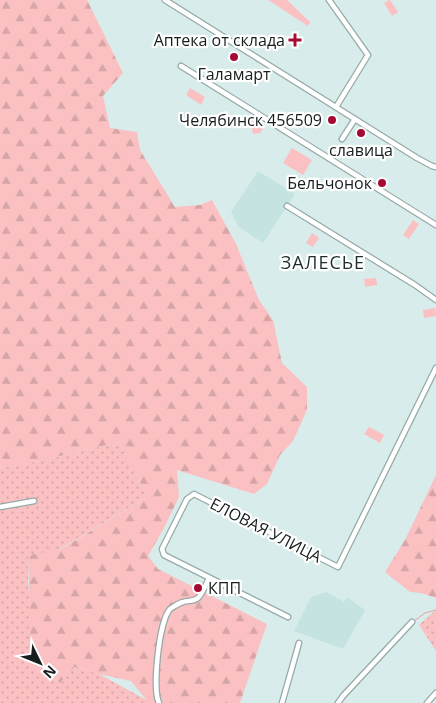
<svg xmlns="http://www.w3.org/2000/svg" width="436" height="703" font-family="'Open Sans',sans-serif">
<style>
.built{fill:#c5e3e1}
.green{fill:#fac0c2}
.forest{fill:url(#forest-firs)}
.garden{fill:url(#garden-dots)}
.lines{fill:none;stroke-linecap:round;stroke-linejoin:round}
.stream{stroke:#e5a1a3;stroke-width:1}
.minor-casing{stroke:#96aaa8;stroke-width:7}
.minor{stroke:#fff;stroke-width:4.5}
.poi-dot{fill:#a50a33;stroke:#fff;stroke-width:2}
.labels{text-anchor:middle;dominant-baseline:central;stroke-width:4.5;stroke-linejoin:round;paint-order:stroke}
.poi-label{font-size:16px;fill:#171e1e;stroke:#fff;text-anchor:end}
.street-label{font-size:16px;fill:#171e1e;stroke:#fff}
.neighbourhood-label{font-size:18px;letter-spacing:1px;fill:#1d2e2c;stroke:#fff}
</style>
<defs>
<pattern id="forest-firs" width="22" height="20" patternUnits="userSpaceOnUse" patternTransform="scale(1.25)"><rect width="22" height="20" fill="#fac0c2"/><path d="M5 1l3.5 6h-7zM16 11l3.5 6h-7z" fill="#d6a5a6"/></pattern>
<pattern id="garden-dots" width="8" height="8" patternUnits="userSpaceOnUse" patternTransform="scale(1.25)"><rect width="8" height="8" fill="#fac0c2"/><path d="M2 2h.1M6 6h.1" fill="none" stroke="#d6a5a6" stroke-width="1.8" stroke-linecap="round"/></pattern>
</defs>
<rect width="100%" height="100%" fill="#d8edeb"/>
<g class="built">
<path d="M 258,171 L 295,194 L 263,243 L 239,227 L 231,212 Z"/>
<path d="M 326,592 L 344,602 L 347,597 L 365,610 L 343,649 L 294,631 L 311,597 Z"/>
</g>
<g class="green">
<path d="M 268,0 L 287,0 L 310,22 L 308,26 Z"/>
<path d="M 389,0 L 390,0 L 398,12 L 392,16 L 384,3 Z"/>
<path d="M 190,88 L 205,97 L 201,105 L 186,95 Z"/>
<path d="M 250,119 L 263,129 L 260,133 L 253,134 Z"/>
<path d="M 292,148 L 312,160 L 303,175 L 283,163 Z"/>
<path d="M 413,220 L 419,224 L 409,239 L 403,235 Z"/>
<path d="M 312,233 L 319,238 L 313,247 L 306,243 Z"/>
<path d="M 376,278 L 377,285 L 365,287 L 364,279 Z"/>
<path d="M 435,308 L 436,316 L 424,318 L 423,310 Z"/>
<path d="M 369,427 L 384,435 L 380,443 L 364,434 Z"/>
</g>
<g class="forest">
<path d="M 0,0 L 87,0 L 123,73 L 103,96 L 110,128 L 137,132 L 140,150 L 175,207 L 200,205 L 212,200 L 236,244 L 259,300 L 273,320 L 282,363 L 307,387 L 307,410 L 293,441 L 280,455 L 267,484 L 254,494 L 177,470 L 179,497 L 163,530 L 148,556 L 158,569 L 267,624 L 240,703 L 149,703 L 131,681 L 99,674 L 75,667 L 60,683 L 31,665 L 28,555 L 61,549 L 147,497 L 119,442 L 40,461 L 1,468 L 0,466 Z"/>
<path d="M 436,475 L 436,598 L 421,593 L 410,592 L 385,572 L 405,540 Z"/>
</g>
<g class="garden">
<path d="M 119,442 L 147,497 L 58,550 L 28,555 L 28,584 L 31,614 L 30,642 L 31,665 L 60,683 L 75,667 L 99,674 L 152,703 L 0,703 L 0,466 L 1,468 L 40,461 Z"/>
<path d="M 436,610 L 436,651 L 419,625 Z"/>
</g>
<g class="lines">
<path class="stream" d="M 414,621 L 425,613 L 436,610"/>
<g class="minor-casing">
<g id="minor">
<path d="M 165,0 L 417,158 L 432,166 L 436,167"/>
<path d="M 329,0 L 368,55 L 336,107"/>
<path d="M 181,66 L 436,225"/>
<path d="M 342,139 L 355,119"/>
<path d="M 287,206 L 415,285 L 436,300"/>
<path d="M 0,507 L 34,501"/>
<path d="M 288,617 L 164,555 L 162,549 L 187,499 L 194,494 L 338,567 L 436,368"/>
<path d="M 159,703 C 152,689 159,621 170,609 C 173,607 179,603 183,602 C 188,600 193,602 198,598 C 203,593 206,584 209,578"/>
<path d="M 282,703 L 299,643"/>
<path d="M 338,703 L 343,696 L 412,622"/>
<path d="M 427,703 L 436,693"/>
</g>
</g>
<use href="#minor" class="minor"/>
</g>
<g class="poi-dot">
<path d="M292.5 32.5h5v5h5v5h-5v5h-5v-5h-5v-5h5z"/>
<circle cx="234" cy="57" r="5"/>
<circle cx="332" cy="120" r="5"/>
<circle cx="361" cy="133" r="5"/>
<circle cx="382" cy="183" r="5"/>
<circle cx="198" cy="588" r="5"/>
</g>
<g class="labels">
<g class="poi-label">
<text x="285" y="40">Аптека от склада</text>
<text x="234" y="74" text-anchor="middle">Галамарт</text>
<text x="322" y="120">Челябинск 456509</text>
<text x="361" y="150" text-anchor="middle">славица</text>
<text x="372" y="183">Бельчонок</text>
<text x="208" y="588" text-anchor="start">КПП</text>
</g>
<g class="street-label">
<text transform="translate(266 530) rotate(27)">ЕЛОВАЯ УЛИЦА</text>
</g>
<g class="neighbourhood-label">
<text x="323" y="262">ЗАЛЕСЬЕ</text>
</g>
</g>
<g transform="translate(40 663) rotate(133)" stroke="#ffffff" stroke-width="4" paint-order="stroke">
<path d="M0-4L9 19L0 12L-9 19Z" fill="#171e1e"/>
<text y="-8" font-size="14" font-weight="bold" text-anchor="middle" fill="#171e1e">N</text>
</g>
</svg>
